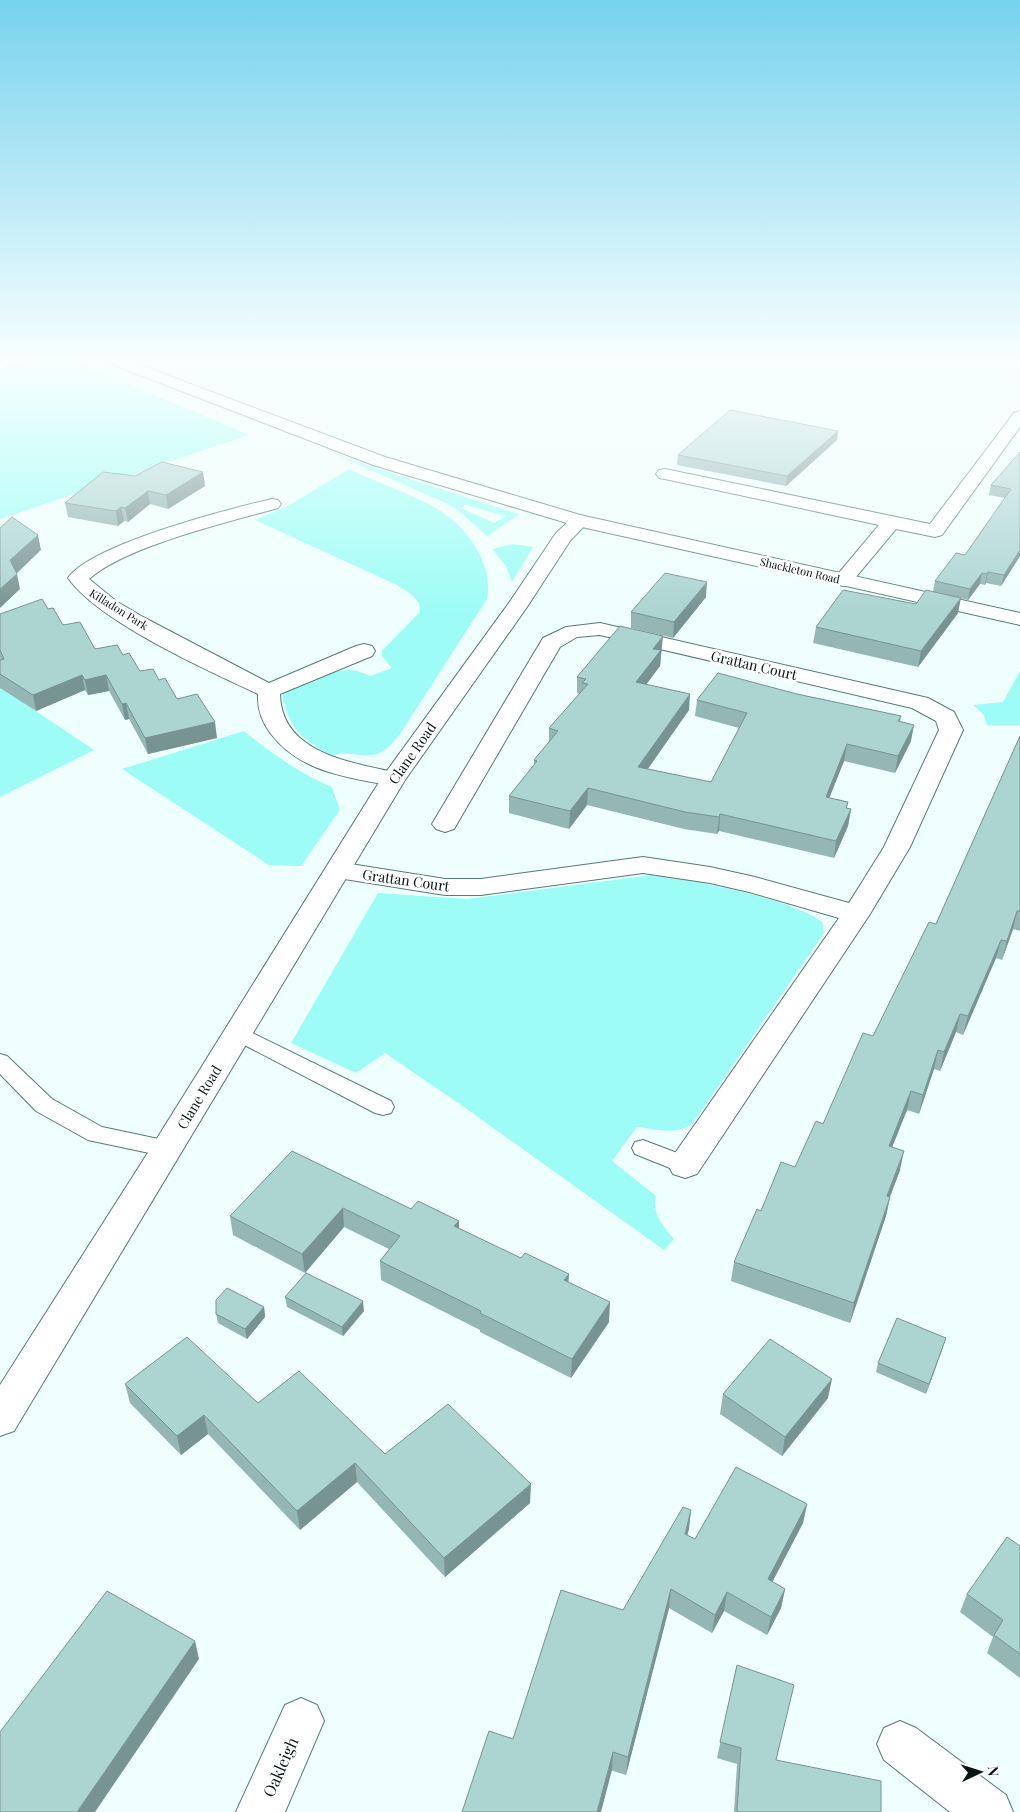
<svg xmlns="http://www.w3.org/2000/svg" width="1020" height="1812" font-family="'Playfair Display',serif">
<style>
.green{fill:#9dfdf6;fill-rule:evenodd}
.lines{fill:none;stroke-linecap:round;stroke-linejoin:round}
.service-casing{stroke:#557b78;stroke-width:2}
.minor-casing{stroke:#557b78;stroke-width:2}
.tertiary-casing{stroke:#557b78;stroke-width:2}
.secondary-casing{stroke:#557b78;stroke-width:2}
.service{fill:#fff;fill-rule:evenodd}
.minor{fill:#fff;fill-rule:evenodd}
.tertiary{fill:#fff;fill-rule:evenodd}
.secondary{fill:#fff;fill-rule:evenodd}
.wall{fill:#94b6b4}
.shaded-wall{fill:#789492}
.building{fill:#acd4d1;stroke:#789492}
.labels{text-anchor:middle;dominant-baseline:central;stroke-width:5;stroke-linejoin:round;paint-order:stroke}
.far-street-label{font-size:11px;fill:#061413;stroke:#fff}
.street-label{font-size:14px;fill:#061413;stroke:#fff}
.near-street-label{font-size:16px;fill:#061413;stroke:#fff}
</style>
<rect width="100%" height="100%" fill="#effffd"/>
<g class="green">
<path d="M 0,359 L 70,359 L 249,435 L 0,519 Z"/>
<path d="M 336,455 L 515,513 L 520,514 L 487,536 L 458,510 L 446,503 ZM 465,505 L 506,516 L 494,523 L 461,508 Z"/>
<path d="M 349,469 C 378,483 412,494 439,510 C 468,528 494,565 487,599 L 400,734 C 394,741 387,750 379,753 C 364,760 347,749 332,756 C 300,737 292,733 282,696 C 292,682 331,671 348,670 C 356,670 363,673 371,676 L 392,668 L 382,656 L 382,651 L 420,612 L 419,603 L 411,594 L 395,584 L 255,520 L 288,506 Z"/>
<path d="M 513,544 L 533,547 L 512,582 L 506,566 L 492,549 Z"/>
<path d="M 1020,671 L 1020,725 L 987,725 L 984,715 L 973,705 L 1003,702 Z"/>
<path d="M 0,687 L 94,750 L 0,797 Z"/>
<path d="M 244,731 C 272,754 299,773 332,787 L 340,810 L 301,866 L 269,865 L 122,769 Z"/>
<path d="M 652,875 C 693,880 790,898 822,922 L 824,933 L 693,1123 C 678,1136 655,1129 637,1127 L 612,1161 L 656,1196 C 652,1214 663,1226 674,1239 L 664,1250 L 464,1107 L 385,1053 L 356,1073 L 291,1043 L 378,893 L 467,899 Z"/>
</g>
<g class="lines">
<g class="service-casing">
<g id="service">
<path d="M 17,359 L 33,359 L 0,369 L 0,363 Z"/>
<path d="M 238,1026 L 391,1101 L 394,1107 L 391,1113 L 383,1115 L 375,1113 L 231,1038 L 228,1033 L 231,1028 Z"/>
<path d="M 0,1054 L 7,1056 L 52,1099 L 102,1127 L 168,1141 L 176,1143 L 179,1149 L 176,1155 L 168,1157 L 88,1140 L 36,1111 L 0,1074 Z"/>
<path d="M 643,1140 L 693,1159 L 696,1165 L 693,1171 L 685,1174 L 635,1154 L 632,1148 L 635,1142 Z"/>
</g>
</g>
<g class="minor-casing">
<g id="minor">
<path d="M 1020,411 L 1020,427 L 942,535 L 935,537 L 896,529 L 850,584 L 843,586 L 836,584 L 833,580 L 879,525 L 665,479 L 659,478 L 656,474 L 659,470 L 665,469 L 930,524 L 1014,413 Z"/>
<path d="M 272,499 L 278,500 L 281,504 L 278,508 C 229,522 126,546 89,579 L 116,601 L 143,617 L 269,683 L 356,646 L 364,644 L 372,646 L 375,651 L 372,656 L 280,694 C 281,756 357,763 402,774 L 405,779 L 402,784 L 393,786 C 348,777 301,773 271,734 C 262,722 257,709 258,694 C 207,670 99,622 68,578 C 92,544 229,509 272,499 Z"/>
<path d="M 600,623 L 928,698 L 954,712 L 963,730 L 910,847 L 870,914 L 697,1174 L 685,1178 L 673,1174 L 668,1165 L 673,1156 L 839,918 L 749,892 L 710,883 L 643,873 L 481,895 L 445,895 L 338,878 L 329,876 L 325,870 L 329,864 L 338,862 L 445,879 L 481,879 L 643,857 L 710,867 L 755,877 L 849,903 L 884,847 L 939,730 L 936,721 L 912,708 L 600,635 L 577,637 L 560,647 L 454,829 L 445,832 L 436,829 L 432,824 L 543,638 L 566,627 Z"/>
<path d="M 301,1698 L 317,1705 L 324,1721 L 285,1812 L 236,1812 L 285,1705 Z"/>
<path d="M 900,1721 L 916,1728 L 1006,1795 L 1013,1812 L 950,1812 L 884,1760 L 877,1744 L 884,1728 Z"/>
</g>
</g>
<g class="tertiary-casing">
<path id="tertiary" d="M 580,515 L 1020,613 L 1020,625 L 573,525 L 571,521 L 573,517 Z"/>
</g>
<g class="secondary-casing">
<path id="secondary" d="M 104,359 L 124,359 L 385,457 L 587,517 L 589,521 L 570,541 L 527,607 L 405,780 L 14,1431 L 0,1436 L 0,1385 L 156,1140 L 381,779 L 511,600 L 556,533 L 567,523 L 373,465 L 106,362 Z"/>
</g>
<use href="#service" class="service"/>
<use href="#minor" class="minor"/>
<use href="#tertiary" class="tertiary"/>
<use href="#secondary" class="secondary"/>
</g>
<g class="wall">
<path d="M 838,431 L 837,440 L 786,486 L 677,465 L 678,455 Z"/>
<path d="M 1019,454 L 1020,556 L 1001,586 L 986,583 L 985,585 L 980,584 L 968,600 L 933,592 L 935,581 L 965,555 L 1005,498 L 989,495 L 991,485 Z"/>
<path d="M 203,472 L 205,486 L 168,509 L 150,504 L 128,522 L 124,521 L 118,526 L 68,517 L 65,503 L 135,476 Z"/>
<path d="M 706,597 L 673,638 L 631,628 L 631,612 Z"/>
<path d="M 48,609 L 63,625 L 95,649 L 123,655 L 140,671 L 159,680 L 177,699 L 217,738 L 148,754 L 129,719 L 125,720 L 109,691 L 88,695 L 85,690 L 36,711 L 0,688 L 0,660 L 1,660 L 0,658 L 0,614 Z"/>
<path d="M 958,613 L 918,667 L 813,643 L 816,627 Z"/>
<path d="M 662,651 L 661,653 L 660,666 L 646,685 L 689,710 L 648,769 L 711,782 L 739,728 L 695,716 L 697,700 L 797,694 L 901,716 L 900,722 L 911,741 L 895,773 L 844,761 L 829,798 L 848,802 L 847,808 L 851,809 L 848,826 L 834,858 L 719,831 L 717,834 L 684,829 L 587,805 L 569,829 L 509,813 L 509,796 L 534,765 L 534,760 L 549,742 L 549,728 L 580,694 L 577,693 L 577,677 Z"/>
<path d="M 1020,736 L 1020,931 L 1013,929 L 1002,960 L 996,958 L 963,1035 L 956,1032 L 940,1071 L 934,1069 L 919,1114 L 907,1110 L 892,1147 L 900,1170 L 890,1197 L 886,1216 L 850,1323 L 731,1281 L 734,1262 L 761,1211 L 795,1167 L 823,1124 L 936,924 Z"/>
<path d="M 292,1151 L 411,1209 L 459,1221 L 459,1228 L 568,1283 L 609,1322 L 571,1378 L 480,1332 L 480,1330 L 381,1280 L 380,1261 L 389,1249 L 344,1227 L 305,1273 L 233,1235 L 230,1216 Z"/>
<path d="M 285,1297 L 364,1311 L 343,1336 L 287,1307 Z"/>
<path d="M 264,1307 L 265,1317 L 247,1339 L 218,1323 L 216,1314 Z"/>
<path d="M 946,1338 L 943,1347 L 926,1394 L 876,1372 L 878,1363 Z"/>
<path d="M 125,1384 L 258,1403 L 385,1454 L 530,1503 L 445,1577 L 357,1482 L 300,1530 L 208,1434 L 181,1455 L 130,1403 Z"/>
<path d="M 723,1394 L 828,1398 L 782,1456 L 720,1414 Z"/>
<path d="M 807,1504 L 803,1523 L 772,1582 L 785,1589 L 781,1608 L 767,1635 L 724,1611 L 712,1633 L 669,1608 L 626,1775 L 513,1739 L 623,1610 L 691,1510 L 687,1535 L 695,1539 Z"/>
<path d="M 1020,1546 L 1020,1678 L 987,1653 L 993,1637 L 960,1612 L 967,1594 Z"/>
<path d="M 737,1665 L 776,1760 L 881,1812 L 734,1812 L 737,1764 L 717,1758 Z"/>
</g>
<g class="shaded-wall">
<path d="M 838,431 L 837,440 L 786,486 L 787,476 Z"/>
<path d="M 203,472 L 205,486 L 168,509 L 166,495 Z"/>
<path d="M 148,491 L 150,504 L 128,522 L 125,508 Z"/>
<path d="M 121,507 L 124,521 L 118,526 L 116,511 Z"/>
<path d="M 38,535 L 41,550 L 14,576 L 10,560 Z"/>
<path d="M 1020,550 L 1020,556 L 1001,586 L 1004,575 Z"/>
<path d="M 988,572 L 986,583 L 985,585 L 987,574 Z"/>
<path d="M 982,573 L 980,584 L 968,600 L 970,589 Z"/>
<path d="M 17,574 L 20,589 L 0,608 L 0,589 Z"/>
<path d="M 707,582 L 706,597 L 673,638 L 674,622 Z"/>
<path d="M 961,598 L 958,613 L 918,667 L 921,651 Z"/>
<path d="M 663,636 L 660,666 L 635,699 L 636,682 L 653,649 Z"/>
<path d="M 82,675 L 85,690 L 36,711 L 33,695 Z"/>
<path d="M 106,675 L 109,691 L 88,695 L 85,680 Z"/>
<path d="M 690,694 L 689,710 L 637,784 L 638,767 Z"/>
<path d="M 126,703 L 129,719 L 125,720 L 122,704 Z"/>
<path d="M 215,722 L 217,738 L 148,754 L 145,738 Z"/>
<path d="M 914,725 L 911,741 L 895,773 L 898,756 Z"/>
<path d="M 847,744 L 844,761 L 823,814 L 826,797 Z"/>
<path d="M 588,788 L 587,805 L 569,829 L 570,811 Z"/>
<path d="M 851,809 L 848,826 L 834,858 L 836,841 Z"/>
<path d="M 720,814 L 719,831 L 717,834 L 719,817 Z"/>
<path d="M 1017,911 L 1013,929 L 1002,960 L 1007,941 Z"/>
<path d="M 1001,940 L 996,958 L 963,1035 L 968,1016 Z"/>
<path d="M 960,1014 L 956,1032 L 940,1071 L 944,1052 Z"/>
<path d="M 938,1050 L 934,1069 L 919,1114 L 923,1095 Z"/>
<path d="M 911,1091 L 907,1110 L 885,1165 L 889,1146 Z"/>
<path d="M 904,1151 L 900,1170 L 883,1215 L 887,1196 Z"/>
<path d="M 890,1197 L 886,1216 L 850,1323 L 854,1303 Z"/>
<path d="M 343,1208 L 344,1227 L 305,1273 L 302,1254 Z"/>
<path d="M 459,1221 L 459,1240 L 454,1226 Z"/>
<path d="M 569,1274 L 568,1293 L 564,1280 Z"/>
<path d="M 363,1301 L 364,1311 L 343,1336 L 342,1327 Z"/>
<path d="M 610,1302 L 609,1322 L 571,1378 L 572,1359 Z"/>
<path d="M 264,1307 L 265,1317 L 247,1339 L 245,1329 Z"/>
<path d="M 946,1338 L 943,1347 L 926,1394 L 929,1384 Z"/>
<path d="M 832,1379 L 828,1398 L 782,1456 L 785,1437 Z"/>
<path d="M 204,1415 L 208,1434 L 181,1455 L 177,1436 Z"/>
<path d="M 355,1463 L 357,1482 L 300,1530 L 297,1511 Z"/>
<path d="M 531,1484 L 530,1503 L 445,1577 L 444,1558 Z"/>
<path d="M 807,1504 L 803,1523 L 764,1598 L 768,1579 Z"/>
<path d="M 691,1510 L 689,1529 L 683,1552 L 685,1534 Z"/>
<path d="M 671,1589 L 669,1608 L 626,1775 L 628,1757 Z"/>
<path d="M 785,1589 L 781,1608 L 767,1635 L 771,1617 Z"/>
<path d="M 727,1592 L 724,1611 L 712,1633 L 715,1615 Z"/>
<path d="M 195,1641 L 199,1659 L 95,1812 L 77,1812 Z"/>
<path d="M 613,1752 L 612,1770 L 601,1812 L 597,1812 Z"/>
</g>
<g class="building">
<path d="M 730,410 L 838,431 L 787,476 L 678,455 Z"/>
<path d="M 1020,452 L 1020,550 L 1004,575 L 988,572 L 987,574 L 982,573 L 970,589 L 935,581 L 956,553 L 965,555 L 1011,489 L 991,485 Z"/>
<path d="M 162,462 L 203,472 L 166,495 L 148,491 L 125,508 L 121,507 L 116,511 L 65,503 L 103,472 L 135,476 Z"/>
<path d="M 12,517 L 38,535 L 10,560 L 17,574 L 0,589 L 0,528 Z"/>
<path d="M 665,573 L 707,582 L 674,622 L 631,612 Z"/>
<path d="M 843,590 L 916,604 L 926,590 L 961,598 L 921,651 L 816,627 Z"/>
<path d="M 42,599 L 48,609 L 53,608 L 63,625 L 80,622 L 95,649 L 117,645 L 123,655 L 129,653 L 140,671 L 153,669 L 159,680 L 165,678 L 177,699 L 197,694 L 215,722 L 145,738 L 126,703 L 122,704 L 106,675 L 85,680 L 82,675 L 33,695 L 0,674 L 0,660 L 4,659 L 0,650 L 0,614 Z"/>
<path d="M 620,626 L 663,636 L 653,649 L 661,650 L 636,682 L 690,694 L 638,767 L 711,782 L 747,713 L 697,700 L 718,673 L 797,694 L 901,716 L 898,721 L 914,725 L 898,756 L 847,744 L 826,797 L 848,802 L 846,808 L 851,809 L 836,841 L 720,814 L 719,817 L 685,812 L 588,788 L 570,811 L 509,796 L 537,761 L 534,760 L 558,731 L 549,728 L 588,684 L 582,683 L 586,679 L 577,677 Z"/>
<path d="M 1020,736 L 1020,911 L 1017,911 L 1007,941 L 1001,940 L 968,1016 L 960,1014 L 944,1052 L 938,1050 L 923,1095 L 911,1091 L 889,1146 L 904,1151 L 887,1196 L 890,1197 L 854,1303 L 734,1262 L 757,1209 L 761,1211 L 781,1162 L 795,1167 L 816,1121 L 823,1124 L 863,1033 L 873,1036 L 929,922 L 936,924 Z"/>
<path d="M 292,1151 L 411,1209 L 418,1201 L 459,1221 L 454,1226 L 521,1258 L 525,1253 L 569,1274 L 564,1280 L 610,1302 L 572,1359 L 480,1313 L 481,1311 L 380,1261 L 400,1236 L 343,1208 L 302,1254 L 230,1216 Z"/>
<path d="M 306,1273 L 363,1301 L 342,1327 L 285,1297 Z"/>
<path d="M 227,1288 L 264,1307 L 245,1329 L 216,1314 L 216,1300 Z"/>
<path d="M 897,1318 L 946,1338 L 929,1384 L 878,1363 Z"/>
<path d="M 187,1337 L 258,1403 L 299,1371 L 385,1454 L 448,1404 L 531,1484 L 444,1558 L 355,1463 L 297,1511 L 204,1415 L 177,1436 L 125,1384 Z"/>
<path d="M 770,1339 L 832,1379 L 785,1437 L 723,1394 Z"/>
<path d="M 736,1467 L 807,1504 L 768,1579 L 785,1589 L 771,1617 L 727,1592 L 715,1615 L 671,1589 L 628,1757 L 613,1752 L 597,1812 L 462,1812 L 489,1731 L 513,1739 L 561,1590 L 623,1610 L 683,1507 L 691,1510 L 685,1534 L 695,1539 Z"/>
<path d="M 1007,1537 L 1020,1546 L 1020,1654 L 994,1635 L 1003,1620 L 967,1594 Z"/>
<path d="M 107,1591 L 195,1641 L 77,1812 L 0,1812 L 0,1732 Z"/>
<path d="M 737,1665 L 794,1685 L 776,1760 L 881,1781 L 881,1812 L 741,1812 L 737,1811 L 741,1748 L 720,1742 Z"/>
</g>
<linearGradient id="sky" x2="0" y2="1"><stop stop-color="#77d2ed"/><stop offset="0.59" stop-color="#f8fffe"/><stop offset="1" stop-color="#f8fffe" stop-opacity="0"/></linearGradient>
<rect width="1020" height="612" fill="url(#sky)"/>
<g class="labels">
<g class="far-street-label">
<text transform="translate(800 570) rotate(13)">Shackleton Road</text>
<text transform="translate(119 609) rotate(32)">Killadon Park</text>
</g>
<g class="street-label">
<text transform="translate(754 665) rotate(13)">Grattan Court</text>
<text transform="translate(412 753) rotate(-55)">Clane Road</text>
<text transform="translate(406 880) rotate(8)">Grattan Court</text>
<text transform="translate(199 1097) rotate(-59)">Clane Road</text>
</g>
<g class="near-street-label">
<text transform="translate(280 1767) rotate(-66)">Oakleigh</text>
</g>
</g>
<g transform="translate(980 1772) rotate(86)" stroke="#ffffff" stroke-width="4" paint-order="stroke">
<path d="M0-4L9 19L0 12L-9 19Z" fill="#061413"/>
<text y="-8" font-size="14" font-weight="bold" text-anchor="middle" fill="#061413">N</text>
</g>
</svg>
